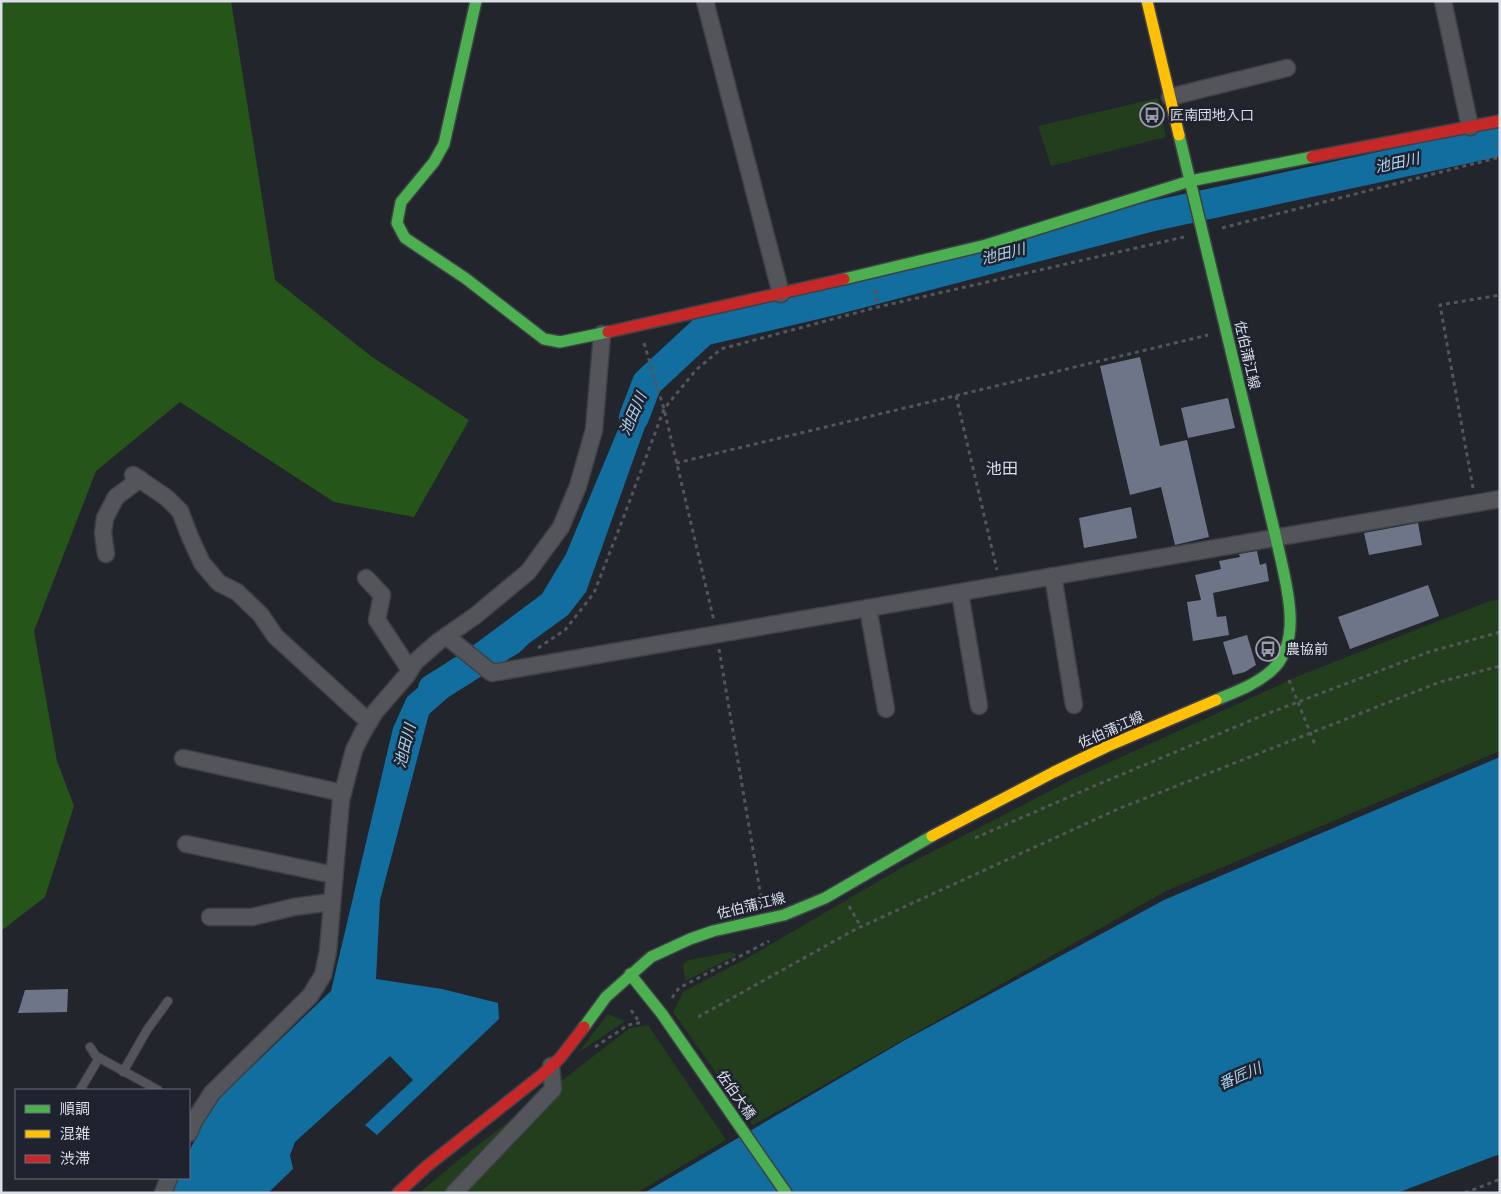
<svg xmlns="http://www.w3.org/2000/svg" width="1501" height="1194" font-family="'Varela Round','Noto Sans JP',sans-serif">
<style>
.green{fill:#223e1c}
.forest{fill:#26551a}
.water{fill:#116e9e}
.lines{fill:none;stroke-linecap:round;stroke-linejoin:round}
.river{stroke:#116e9e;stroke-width:30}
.building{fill:#6f7588}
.lane-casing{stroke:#3e4146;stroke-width:10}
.street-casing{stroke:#3e4146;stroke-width:19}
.fast-casing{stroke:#3e4146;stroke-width:14}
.slow-casing{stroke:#3e4146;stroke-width:14}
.jam-casing{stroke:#3e4146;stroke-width:14}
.path{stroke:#53555b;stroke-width:3;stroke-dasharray:4 4;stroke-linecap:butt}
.lane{stroke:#53555b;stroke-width:8}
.street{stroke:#53555b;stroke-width:16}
.fast{stroke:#4caf50;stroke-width:11}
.slow{stroke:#ffc107;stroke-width:11}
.jam{stroke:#c62828;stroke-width:11}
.labels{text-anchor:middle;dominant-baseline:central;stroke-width:5;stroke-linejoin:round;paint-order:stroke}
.poi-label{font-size:14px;fill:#dbdfe7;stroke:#1f2330;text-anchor:start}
.street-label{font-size:14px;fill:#dbdfe7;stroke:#1f2330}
.water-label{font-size:15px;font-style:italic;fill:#abd3f0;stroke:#1f2330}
.quarter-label{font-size:16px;fill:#dbdfe7;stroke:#1f2330}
</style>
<rect width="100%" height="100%" fill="#23252c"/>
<g class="green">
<path d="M 1158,98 L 1166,137 L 1051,166 L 1038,126 Z"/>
<path d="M 1500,599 L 1500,751 L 1166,891 L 753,1125 L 673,1012 L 683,992 L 744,960 L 901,868 L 1075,778 L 1301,675 L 1487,602 Z"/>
<path d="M 731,952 L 737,955 L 685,981 L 683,964 L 689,960 Z"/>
<path d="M 608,1014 L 625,1021 L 578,1053 Z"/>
<path d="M 648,1025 L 726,1140 L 636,1193 L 419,1193 L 455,1163 L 630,1028 Z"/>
</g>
<path class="forest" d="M 1,1 L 231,1 L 275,280 L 372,357 L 469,420 L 414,517 L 334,502 L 180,402 L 96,471 L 34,631 L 57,761 L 74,806 L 45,897 L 1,931 Z"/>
<g class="water">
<path d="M 645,365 L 655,399 L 586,592 L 568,615 L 503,662 L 471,647 L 542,594 L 566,554 Z"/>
<path d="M 452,659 L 477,672 L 429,714 L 380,900 L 376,979 L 442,989 L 498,1003 L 499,1019 L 377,1135 L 365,1125 L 413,1080 L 390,1056 L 295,1142 L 290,1155 L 293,1169 L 268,1193 L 172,1193 L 178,1178 L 189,1178 L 189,1152 L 212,1105 L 331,991 L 393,728 L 407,697 Z"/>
<path d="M 1500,757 L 1500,1154 L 1397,1193 L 644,1193 L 905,1040 L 1164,900 Z"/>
</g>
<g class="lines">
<g class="river">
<path d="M 634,417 L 647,383 L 703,331 L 830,301 L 1153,216 L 1500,141"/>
<path d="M 433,689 L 511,640 L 521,630"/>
</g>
</g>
<g class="building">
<path d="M 1140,357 L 1160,446 L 1187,440 L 1209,537 L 1175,545 L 1161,487 L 1130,495 L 1100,366 Z"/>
<path d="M 1228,398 L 1235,428 L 1188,438 L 1181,408 Z"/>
<path d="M 1131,507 L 1137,538 L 1084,548 L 1079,518 Z"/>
<path d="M 1418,523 L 1422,545 L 1369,555 L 1364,533 Z"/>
<path d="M 1257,551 L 1260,565 L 1266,563 L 1269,581 L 1213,593 L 1217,617 L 1226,616 L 1229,635 L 1193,641 L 1187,602 L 1201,600 L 1195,575 L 1221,569 L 1219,561 L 1240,557 L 1239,554 Z"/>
<path d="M 1428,585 L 1439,616 L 1350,649 L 1338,617 Z"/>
<path d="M 1247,635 L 1256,665 L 1245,672 L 1233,675 L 1223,642 Z"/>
<path d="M 68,989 L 67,1012 L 18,1013 L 25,990 Z"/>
</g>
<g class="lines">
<g class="lane-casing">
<g id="lane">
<path d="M 90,1047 L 96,1056 L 158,1090"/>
<path d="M 123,1072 L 147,1030 L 168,1001"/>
<path d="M 80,1090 L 99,1058"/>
</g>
</g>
<g class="street-casing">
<g id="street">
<path d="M 705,1 L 781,294"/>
<path d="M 1443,1 L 1470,127"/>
<path d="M 1170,97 L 1287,68"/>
<path d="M 133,475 L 167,498 L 180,511 L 190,537 L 202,563 L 219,583 L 237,592 L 261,615 L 275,636 L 369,722"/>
<path d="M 106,554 L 103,533 L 105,518 L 116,497 L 140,479"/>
<path d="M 1053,576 L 1074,705"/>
<path d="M 366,578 L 382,595 L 377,620 L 410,670"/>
<path d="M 960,593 L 979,706"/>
<path d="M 868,608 L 886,709"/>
<path d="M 446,636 L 492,673 L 1500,499"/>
<path d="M 183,758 L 343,793"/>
<path d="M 186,844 L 334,875"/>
<path d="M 210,917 L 252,917 L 294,907 L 331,902"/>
<path d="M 189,1133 L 194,1121 L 212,1093 L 310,996 L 323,975 L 328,951 L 341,800 L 354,750 L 363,732 L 375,712 L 407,675 L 415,662 L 439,641 L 475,616 L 528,572 L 561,527 L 578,486 L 594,430 L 602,334"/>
<path d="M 163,1193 L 169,1178"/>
<path d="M 454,1193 L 553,1089 L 551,1066"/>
</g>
</g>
<g class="fast-casing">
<g id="fast">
<path d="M 476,1 L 444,144 L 434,162 L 401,202 L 397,223 L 405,238 L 465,278 L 544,339 L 560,342 L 608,332"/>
<path d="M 1179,135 L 1276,538 C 1284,577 1306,640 1271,671 C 1255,685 1235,692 1216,700"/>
<path d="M 844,279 L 986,245 L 1190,181 L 1312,157"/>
<path d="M 630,974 L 662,1014 L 786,1193"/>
<path d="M 584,1027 L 606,997 L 651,957 L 690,939 L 713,931 L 784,915 L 825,898 L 932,836"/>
</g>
</g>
<g class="slow-casing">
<g id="slow">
<path d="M 1147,1 L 1179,135"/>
<path d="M 932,836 L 1054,772 L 1108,746 L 1216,700"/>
</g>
</g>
<g class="jam-casing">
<g id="jam">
<path d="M 1312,157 L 1500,121"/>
<path d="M 608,332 L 844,279"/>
<path d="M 398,1193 L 426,1167 L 544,1073 L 560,1058 L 584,1027"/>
</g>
</g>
<g class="path">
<path d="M 1222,228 L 1500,157"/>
<path d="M 875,290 L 878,307"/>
<path d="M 644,343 L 664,409 L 714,621"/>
<path d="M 956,396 L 997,570"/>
<path d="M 676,463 L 1208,335"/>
<path d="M 1473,488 L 1440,305 L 1500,295"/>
<path d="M 538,648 L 565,630 L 594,593 L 624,516 L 664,409 L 696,370 L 721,349 L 878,307 L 1184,237"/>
<path d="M 719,649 L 761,897 L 766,898"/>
<path d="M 1289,680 L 1316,747"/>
<path d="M 975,838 L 1094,786 L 1264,715 L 1429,652 L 1500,632"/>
<path d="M 849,906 L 861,927"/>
<path d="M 672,998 L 679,988 L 769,941"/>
<path d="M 631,1010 L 640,1023"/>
<path d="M 698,1017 L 856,929 L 1118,809 L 1440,682 L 1500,666"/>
<path d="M 595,1047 L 628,1025 L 644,1022"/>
<path d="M 1465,1193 L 1500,1179"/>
</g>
<use href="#lane" class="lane"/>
<use href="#street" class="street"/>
<use href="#fast" class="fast"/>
<use href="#slow" class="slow"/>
<use href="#jam" class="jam"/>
</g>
<defs>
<g id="bus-ring" transform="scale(1.25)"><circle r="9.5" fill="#1f2330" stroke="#9b9ea6" stroke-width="1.5"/><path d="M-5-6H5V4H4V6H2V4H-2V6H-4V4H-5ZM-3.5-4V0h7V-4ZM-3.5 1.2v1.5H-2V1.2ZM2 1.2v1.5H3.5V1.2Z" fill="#9b9ea6"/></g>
</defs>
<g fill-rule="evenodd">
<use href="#bus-ring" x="1152" y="115"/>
<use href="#bus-ring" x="1268" y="649"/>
</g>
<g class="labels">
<g class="poi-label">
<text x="1170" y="115">匠南団地入口</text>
<text x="1286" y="649">農協前</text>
</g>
<g class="street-label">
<text transform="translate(1247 355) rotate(77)">佐伯蒲江線</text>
<text transform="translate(1111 730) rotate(-24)">佐伯蒲江線</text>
<text transform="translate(751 906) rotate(-14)">佐伯蒲江線</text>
<text transform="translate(736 1095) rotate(55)">佐伯大橋</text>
</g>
<g class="water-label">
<text transform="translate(1397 163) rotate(-12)">池田川</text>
<text transform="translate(1003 254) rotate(-14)">池田川</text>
<text transform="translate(633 414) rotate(-66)">池田川</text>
<text transform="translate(405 746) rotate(-76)">池田川</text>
<text transform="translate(1240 1076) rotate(-23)">番匠川</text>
</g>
<g class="quarter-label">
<text x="1002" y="469">池田</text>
</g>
</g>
<rect width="1501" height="1194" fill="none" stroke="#dbdfe7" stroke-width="5"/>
<rect x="15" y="1089" width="175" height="90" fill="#1f2330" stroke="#6a6e79"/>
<rect x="25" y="1105" width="25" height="8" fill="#4caf50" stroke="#6a6e79"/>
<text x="60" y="1114" font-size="15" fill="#dbdfe7">順調</text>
<rect x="25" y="1130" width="25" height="8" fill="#ffc107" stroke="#6a6e79"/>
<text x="60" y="1139" font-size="15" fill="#dbdfe7">混雑</text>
<rect x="25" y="1155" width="25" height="8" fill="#c62828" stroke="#6a6e79"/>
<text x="60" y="1164" font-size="15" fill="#dbdfe7">渋滞</text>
</svg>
